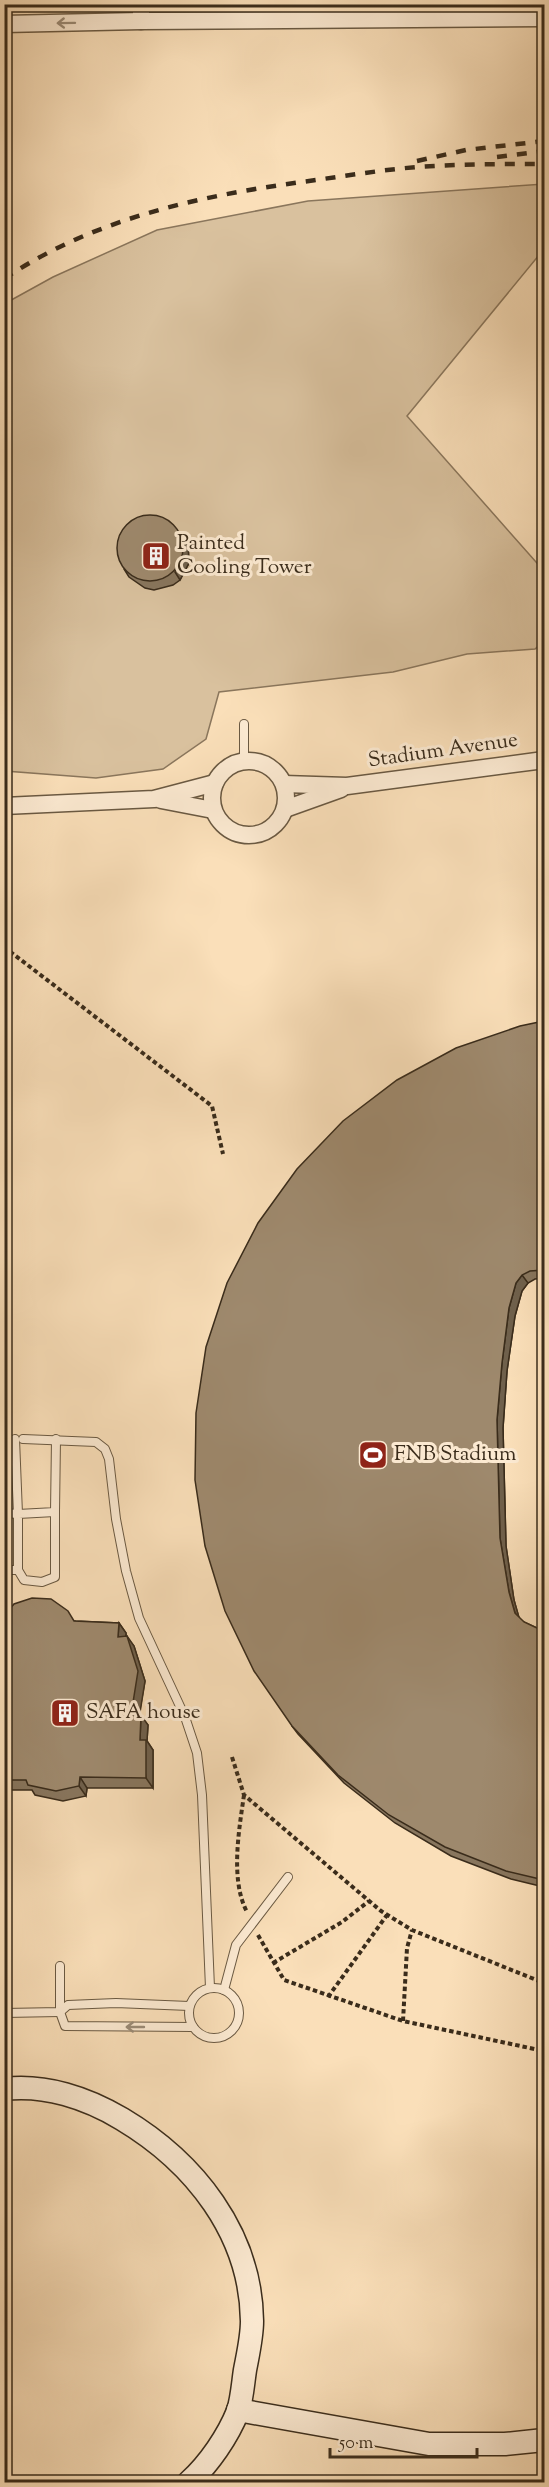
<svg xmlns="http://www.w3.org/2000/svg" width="549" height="2487" font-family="'Sorts Mill Goudy',serif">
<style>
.green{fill:#d9c19e;stroke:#8a765c;stroke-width:1.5}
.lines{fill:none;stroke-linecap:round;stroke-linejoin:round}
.lane-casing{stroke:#6a5942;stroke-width:10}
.street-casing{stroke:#6a5942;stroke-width:19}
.secondary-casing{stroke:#3a2c1b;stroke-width:25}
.path{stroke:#3a2c1b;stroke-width:4;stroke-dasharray:4.5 3;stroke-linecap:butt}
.lane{stroke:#fcead2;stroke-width:8}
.street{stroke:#fcead2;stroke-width:16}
.secondary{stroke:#fcead2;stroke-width:22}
.rail{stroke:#3a2c1b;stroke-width:4.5;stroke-dasharray:10 10;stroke-linecap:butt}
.wall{fill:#88765e;stroke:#3a2c1b;stroke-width:1.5}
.shaded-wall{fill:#6f604c;stroke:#3a2c1b;stroke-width:1.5}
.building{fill:#9e896d;stroke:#3a2c1b;stroke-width:1.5}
.oneway{stroke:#9b8b76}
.labels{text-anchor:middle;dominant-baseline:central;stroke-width:6;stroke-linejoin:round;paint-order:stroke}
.poi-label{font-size:21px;fill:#3a2c1b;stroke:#fcead2;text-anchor:start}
.street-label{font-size:21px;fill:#3a2c1b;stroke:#fcead2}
</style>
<rect width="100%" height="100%" fill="#fadfb9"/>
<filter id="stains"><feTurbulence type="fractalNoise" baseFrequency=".00333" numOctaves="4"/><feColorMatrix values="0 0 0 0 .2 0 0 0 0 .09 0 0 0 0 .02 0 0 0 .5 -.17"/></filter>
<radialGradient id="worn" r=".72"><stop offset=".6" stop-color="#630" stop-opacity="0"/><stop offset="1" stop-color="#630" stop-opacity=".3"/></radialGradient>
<path class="green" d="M 544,184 L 544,249 L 407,416 L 544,571 L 544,641 L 535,649 L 467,654 L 393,672 L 219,692 L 206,739 L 163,769 L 96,778 L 5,771 L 4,304 L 53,277 L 157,230 L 308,201 Z"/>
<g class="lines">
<g class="lane-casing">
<g id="lane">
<path d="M 244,724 L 244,761"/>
<path d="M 23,1439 L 96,1442 L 105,1449 L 109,1459 L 116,1519 L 126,1571 L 139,1618 L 185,1717 L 197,1753 L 202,1795 L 210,1988"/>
<path d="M 4,1513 L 18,1514 L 15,1439"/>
<path d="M 4,1570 L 18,1570 L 18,1514 L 55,1512 L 56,1439"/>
<path d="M 18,1570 L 24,1580 L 42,1582 L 55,1577 L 55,1512"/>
<path d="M 60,1966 L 60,2012 L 65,2026 L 193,2027"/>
<circle cx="214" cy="2013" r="25"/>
<path d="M 224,1990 L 236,1945 L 288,1877"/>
<path d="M 4,2013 L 60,2012 L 68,2005 L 116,2003 L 189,2006"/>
</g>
</g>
<g class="street-casing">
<g id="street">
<path d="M 141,4 L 141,21"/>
<path d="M 4,24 L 141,21 L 544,18"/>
<circle cx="249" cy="798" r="37"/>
<path d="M 284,784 L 347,786 L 544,760"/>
<path d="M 161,800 L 213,810"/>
<path d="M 4,806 L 154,799 L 215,783"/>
<path d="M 285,809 L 341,789"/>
</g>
</g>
<g class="secondary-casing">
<g id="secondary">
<path d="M 4,2089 C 45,2084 87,2098 122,2119 C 194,2162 251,2233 252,2321 C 252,2337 248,2354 245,2370 C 243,2383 242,2399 238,2411 C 228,2436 209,2464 189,2482"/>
<path d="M 238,2410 L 429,2444 L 505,2444 L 544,2440"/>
</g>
</g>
<g class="path">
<path d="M 4,947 L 212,1106 L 223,1154"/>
<path d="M 232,1757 L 244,1795 L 381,1911 L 412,1930 L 544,1983"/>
<path d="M 244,1795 C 239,1830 230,1880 247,1912"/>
<path d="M 258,1935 L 284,1980 L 403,2021 L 544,2051"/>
<path d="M 273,1963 L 342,1922 L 369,1901"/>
<path d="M 328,1997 L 387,1915"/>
<path d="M 403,2021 L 407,1948 L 412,1930"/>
</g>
<use href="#lane" class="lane"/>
<use href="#street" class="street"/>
<use href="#secondary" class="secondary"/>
<g class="rail">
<path d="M 497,157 L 544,151"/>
<path d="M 417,161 L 466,150 L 544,141"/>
<path d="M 4,279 C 94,218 203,195 309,181 C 345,176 381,170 417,167 C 459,164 502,164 544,164"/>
</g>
</g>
<g class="wall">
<path d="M 182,536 L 188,544 L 189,563 L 180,580 L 173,585 L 154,590 L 145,588 L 129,577 L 124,569 Z"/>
<path d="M 544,1021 L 544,1278 L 535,1279 L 528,1283 L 522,1291 L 515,1316 L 507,1371 L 503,1428 L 506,1546 L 514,1600 L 519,1618 L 524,1622 L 539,1629 L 544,1630 L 544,1887 L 511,1879 L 451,1856 L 395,1823 L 344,1783 L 298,1734 L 292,1726 Z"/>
<path d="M 4,1616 L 76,1621 L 119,1623 L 126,1633 L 126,1636 L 134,1646 L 145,1681 L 139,1715 L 148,1725 L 147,1741 L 153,1750 L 153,1788 L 87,1788 L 86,1796 L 63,1801 L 35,1795 L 32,1790 L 4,1790 Z"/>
</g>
<g class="shaded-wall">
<path d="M 182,536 L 188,544 L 189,563 L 180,580 L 175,572 Z"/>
<path d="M 522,1275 L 528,1283 L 522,1291 L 515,1316 L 507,1371 L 503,1428 L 506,1546 L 514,1600 L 520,1621 L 515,1613 L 509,1592 L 500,1538 L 497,1420 L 502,1363 L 509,1308 L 516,1283 Z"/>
<path d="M 119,1623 L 126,1633 L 125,1647 L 118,1637 Z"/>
<path d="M 127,1636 L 134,1646 L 145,1681 L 138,1725 L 131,1715 Z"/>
<path d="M 141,1715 L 148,1725 L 147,1741 L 153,1750 L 153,1788 L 146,1778 L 140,1740 Z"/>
<path d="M 80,1777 L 87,1788 L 86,1796 L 79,1786 Z"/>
</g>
<g class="building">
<circle cx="150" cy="548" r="33"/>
<path d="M 544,1021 L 544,1270 L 530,1271 L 522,1275 L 516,1283 L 509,1308 L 502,1363 L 497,1420 L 500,1538 L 509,1592 L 515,1613 L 524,1622 L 539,1629 L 544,1630 L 544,1880 L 506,1871 L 445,1847 L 389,1815 L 338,1775 L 292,1726 L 254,1671 L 225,1611 L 205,1546 L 195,1480 L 196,1413 L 206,1347 L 227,1283 L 258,1223 L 297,1169 L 343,1121 L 397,1080 L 456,1048 L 520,1026 Z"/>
<path d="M 32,1598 L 51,1599 L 68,1611 L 74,1621 L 119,1623 L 118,1637 L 127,1636 L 138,1671 L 131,1715 L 141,1715 L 140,1740 L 146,1740 L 146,1778 L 80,1777 L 79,1786 L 56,1791 L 28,1785 L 26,1780 L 4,1780 L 4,1616 L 14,1604 Z"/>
</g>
<defs><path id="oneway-shaft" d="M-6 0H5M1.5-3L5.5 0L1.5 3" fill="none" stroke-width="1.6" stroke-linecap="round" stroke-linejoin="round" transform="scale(1.5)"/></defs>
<g class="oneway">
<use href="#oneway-shaft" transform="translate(66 23) rotate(179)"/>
<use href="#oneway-shaft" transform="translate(135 2027) rotate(-180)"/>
</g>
<defs>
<g id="building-square" transform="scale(1.5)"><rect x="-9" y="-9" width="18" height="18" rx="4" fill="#8f2418" stroke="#fcead2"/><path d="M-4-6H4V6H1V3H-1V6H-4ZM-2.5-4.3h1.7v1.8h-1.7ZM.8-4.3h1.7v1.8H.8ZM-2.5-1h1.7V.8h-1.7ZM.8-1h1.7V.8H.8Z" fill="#fff"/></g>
<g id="stadium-square" transform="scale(1.5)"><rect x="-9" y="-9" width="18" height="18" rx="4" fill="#8f2418" stroke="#fcead2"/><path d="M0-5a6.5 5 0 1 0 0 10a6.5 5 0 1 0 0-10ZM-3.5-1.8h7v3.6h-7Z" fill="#fff"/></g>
</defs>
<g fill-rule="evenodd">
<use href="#building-square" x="156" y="556"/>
<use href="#stadium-square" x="373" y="1455"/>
<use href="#building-square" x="65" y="1713"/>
</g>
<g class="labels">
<g class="poi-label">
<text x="177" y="544">Painted<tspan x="177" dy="24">Cooling Tower</tspan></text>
<text x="394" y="1455">FNB Stadium</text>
<text x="86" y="1713">SAFA house</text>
</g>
<g class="street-label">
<text transform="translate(443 751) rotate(-8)">Stadium Avenue</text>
</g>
</g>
<rect width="549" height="2487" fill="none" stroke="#fadfb9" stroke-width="24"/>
<rect x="6" y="6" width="537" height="2475" fill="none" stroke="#3a2c1b" stroke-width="3"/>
<rect x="12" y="12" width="525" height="2463" fill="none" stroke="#3a2c1b" stroke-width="1.5"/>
<path d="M330 2448v9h147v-9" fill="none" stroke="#3a2c1b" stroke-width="3"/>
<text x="339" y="2448" font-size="18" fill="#3a2c1b" stroke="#fcead2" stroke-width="4.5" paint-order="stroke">50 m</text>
<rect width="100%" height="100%" filter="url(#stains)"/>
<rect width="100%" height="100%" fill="url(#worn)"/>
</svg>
